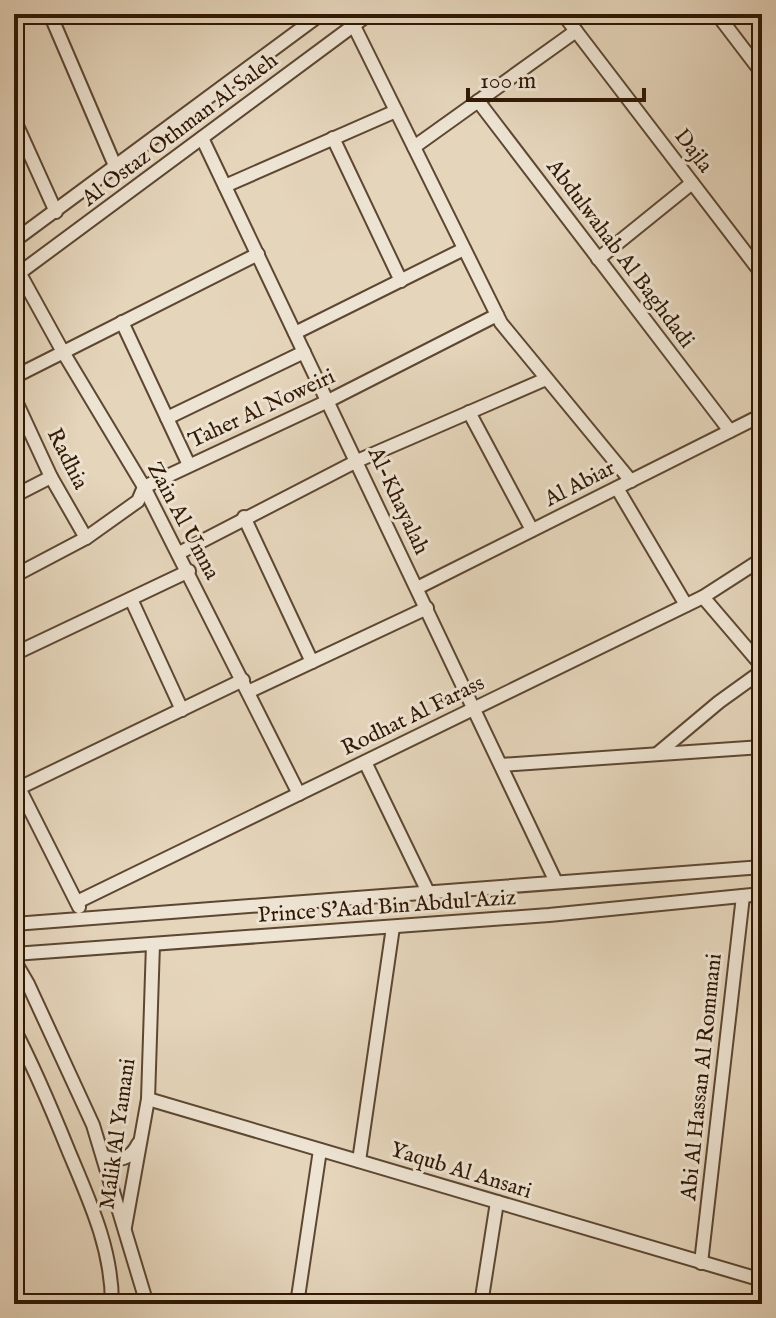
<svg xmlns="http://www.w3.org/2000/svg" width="776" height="1318" font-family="'IM FELL English',serif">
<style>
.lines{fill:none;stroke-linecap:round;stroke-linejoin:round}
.minor-casing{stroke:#5d4732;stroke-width:16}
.major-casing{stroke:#301805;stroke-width:20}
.minor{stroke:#eee4d3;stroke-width:12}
.major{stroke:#e5d5bb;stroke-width:16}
.labels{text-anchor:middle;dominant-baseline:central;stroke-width:6;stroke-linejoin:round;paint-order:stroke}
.street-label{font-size:22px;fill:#301805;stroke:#eee4d3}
</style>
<rect width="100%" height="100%" fill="#e5d5bb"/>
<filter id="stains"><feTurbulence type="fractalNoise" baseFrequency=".0025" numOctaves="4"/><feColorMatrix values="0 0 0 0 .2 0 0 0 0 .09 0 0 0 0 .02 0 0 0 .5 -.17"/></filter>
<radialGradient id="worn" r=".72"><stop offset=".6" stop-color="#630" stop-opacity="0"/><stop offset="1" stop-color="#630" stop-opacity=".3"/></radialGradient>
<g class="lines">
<g class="minor-casing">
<g id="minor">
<path d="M 50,14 L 116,168"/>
<path d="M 563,14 L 762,274"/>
<path d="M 717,14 L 762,73"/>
<path d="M 354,26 L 501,323 L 631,481"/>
<path d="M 478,101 L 730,431"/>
<path d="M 14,119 L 56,212"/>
<path d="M 202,138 L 556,882"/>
<path d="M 333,138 L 401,281"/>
<path d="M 414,147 L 576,31"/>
<path d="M 225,186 L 396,111"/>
<path d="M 14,241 L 321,14"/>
<path d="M 598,259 L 692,183"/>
<path d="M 20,274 L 63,352 L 144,487 L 299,794"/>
<path d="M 14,277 L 369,14"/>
<path d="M 122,322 L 189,465"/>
<path d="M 295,333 L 464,249"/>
<path d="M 14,377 L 258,254"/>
<path d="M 14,397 L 51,477 L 86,538"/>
<path d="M 469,412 L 532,530"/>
<path d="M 167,418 L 304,352"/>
<path d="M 617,488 L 686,605"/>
<path d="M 14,496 L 51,477"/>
<path d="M 244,517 L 312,662"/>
<path d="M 179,553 L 357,461 L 546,379"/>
<path d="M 14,576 L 86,538 L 138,501 L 144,487 L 328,401 L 497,315"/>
<path d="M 417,588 L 762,415"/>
<path d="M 703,597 L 762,666"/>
<path d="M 131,599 L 182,710"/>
<path d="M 14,654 L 189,571"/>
<path d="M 248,692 L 427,608"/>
<path d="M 657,754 L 719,702 L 762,671"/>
<path d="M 365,762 L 428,892"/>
<path d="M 501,765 L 762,747"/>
<path d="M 14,778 L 79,907"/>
<path d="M 19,788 L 243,680"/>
<path d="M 77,902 L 703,597 L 762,559"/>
<path d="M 14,924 L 762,867"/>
<path d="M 14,954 L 549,915 L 762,894"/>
<path d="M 14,960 L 28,984 L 93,1125 L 147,1304"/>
<path d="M 14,1029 C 35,1069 52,1110 69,1152 C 90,1202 112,1249 112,1304"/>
<path d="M 148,1099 L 762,1280"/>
<path d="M 103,1156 C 119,1162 131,1159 138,1144"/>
<path d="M 359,1161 L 393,927"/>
<path d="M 125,1227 L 148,1099 L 153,944"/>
<path d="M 701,1263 L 743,896"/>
<path d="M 297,1304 L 320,1150"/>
<path d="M 481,1304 L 497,1202"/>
</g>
</g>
<g class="major-casing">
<path id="major" d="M 755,1304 L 762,1302"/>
</g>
<use href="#minor" class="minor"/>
<use href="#major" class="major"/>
</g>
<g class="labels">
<g class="street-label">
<text transform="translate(180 130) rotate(-37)">Al Ostaz Othman Al Saleh</text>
<text transform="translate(693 151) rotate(53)">Dajla</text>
<text transform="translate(620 254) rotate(53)">Abdulwahab Al Baghdadi</text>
<text transform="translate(262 409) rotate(-25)">Taher Al Noweiri</text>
<text transform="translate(67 459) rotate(63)">Radhia</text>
<text transform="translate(580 484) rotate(-27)">Al Abiar</text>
<text transform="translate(398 501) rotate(65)">Al-Khayalah</text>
<text transform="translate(183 521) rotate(62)">Zain Al Umna</text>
<text transform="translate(413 716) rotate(-26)">Rodhat Al Farass</text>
<text transform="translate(387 907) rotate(-4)">Prince S'Aad Bin Abdul Aziz</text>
<text transform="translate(702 1077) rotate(-84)">Abi Al Hassan Al Rommani</text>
<text transform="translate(118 1134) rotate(-82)">Malik Al Yamani</text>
<text transform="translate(461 1171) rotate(17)">Yaqub Al Ansari</text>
</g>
</g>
<rect width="776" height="1318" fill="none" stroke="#e5d5bb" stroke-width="48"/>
<rect x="16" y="16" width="744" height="1286" fill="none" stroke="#301805" stroke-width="4"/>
<rect x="24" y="24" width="728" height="1270" fill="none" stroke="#301805" stroke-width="2"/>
<path d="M468 88v12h176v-12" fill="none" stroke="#301805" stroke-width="4"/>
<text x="480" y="88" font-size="24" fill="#301805" stroke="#eee4d3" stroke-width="6" paint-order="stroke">100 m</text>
<rect width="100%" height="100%" filter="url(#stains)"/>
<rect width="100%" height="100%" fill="url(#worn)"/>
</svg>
